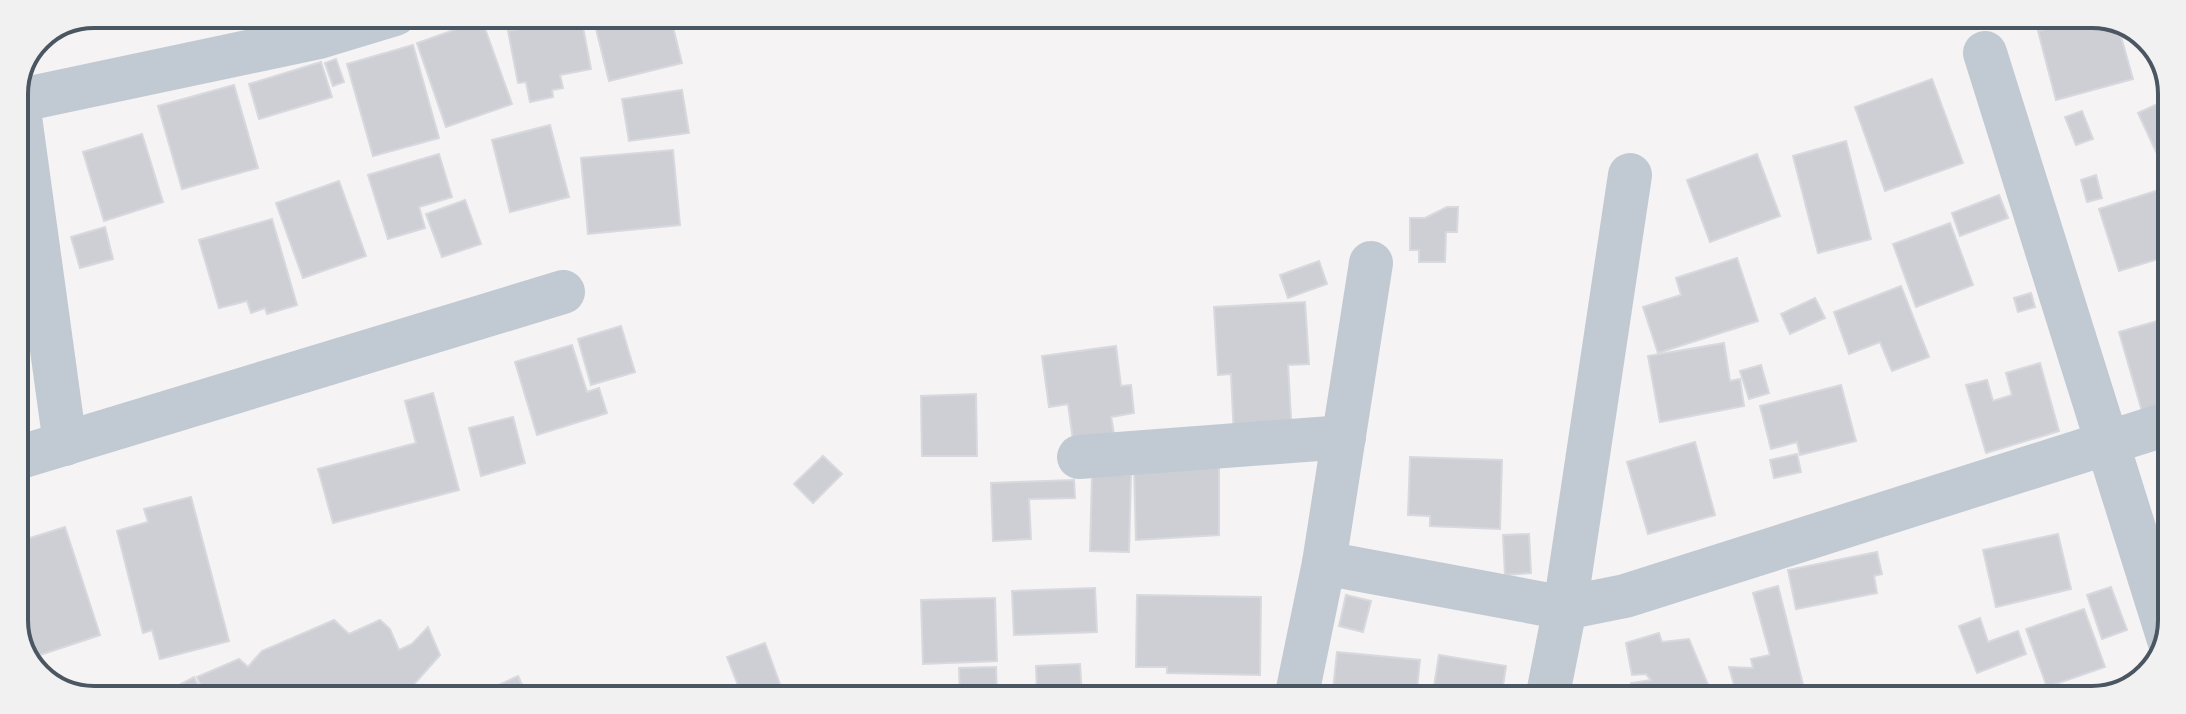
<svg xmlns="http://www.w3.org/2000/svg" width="2186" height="714" font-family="Signika,sans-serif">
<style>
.building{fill:#cdcfd5;stroke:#d7d9de;stroke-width:2}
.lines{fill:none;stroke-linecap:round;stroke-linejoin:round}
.minor{stroke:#c1cad2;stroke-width:44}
.rim{fill:none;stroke:#4a5661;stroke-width:4}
</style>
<rect width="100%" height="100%" fill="#f5f3f3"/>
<g class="building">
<path d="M 636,15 L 670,15 L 682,63 L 609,81 L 595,25 Z"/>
<path d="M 581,17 L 591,69 L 560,75 L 563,88 L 552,90 L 553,97 L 530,102 L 526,82 L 518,83 L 508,31 Z"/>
<path d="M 2090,17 L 2116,19 L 2133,79 L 2056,100 L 2038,31 Z"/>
<path d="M 482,20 L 512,104 L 446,127 L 417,43 Z"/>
<path d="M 413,45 L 439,138 L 373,156 L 347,64 Z"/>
<path d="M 336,59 L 344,82 L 333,86 L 325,63 Z"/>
<path d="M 321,62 L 332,97 L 259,119 L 249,84 Z"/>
<path d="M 1932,79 L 1963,163 L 1885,191 L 1855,107 Z"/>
<path d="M 234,85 L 258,168 L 182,189 L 158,106 Z"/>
<path d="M 682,90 L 689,133 L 629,141 L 622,99 Z"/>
<path d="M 2172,97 L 2171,168 L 2165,171 L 2138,113 Z"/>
<path d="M 2082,111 L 2093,139 L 2076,145 L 2065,117 Z"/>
<path d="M 550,125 L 569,197 L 510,212 L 492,140 Z"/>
<path d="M 142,134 L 163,202 L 104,221 L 83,152 Z"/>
<path d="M 1846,141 L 1871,239 L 1818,253 L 1793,156 Z"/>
<path d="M 673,150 L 680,225 L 588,234 L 581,158 Z"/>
<path d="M 439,154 L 452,197 L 419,207 L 425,228 L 388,239 L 368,175 Z"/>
<path d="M 1757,154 L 1780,216 L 1710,242 L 1687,180 Z"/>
<path d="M 2096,175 L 2102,198 L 2087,202 L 2081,180 Z"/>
<path d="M 339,181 L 366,256 L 303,278 L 276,203 Z"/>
<path d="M 2171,186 L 2171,255 L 2119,271 L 2099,209 Z"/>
<path d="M 1999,195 L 2008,218 L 1960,236 L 1952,213 Z"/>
<path d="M 465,200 L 481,244 L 442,257 L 426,214 Z"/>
<path d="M 1447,207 L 1458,207 L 1457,232 L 1446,232 L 1445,262 L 1419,262 L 1419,250 L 1410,250 L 1410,218 L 1425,218 Z"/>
<path d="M 272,219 L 297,305 L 267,314 L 265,308 L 251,313 L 247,301 L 219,308 L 199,240 Z"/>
<path d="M 1950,223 L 1973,285 L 1916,307 L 1893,244 Z"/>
<path d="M 105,227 L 113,259 L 80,268 L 71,237 Z"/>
<path d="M 1737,258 L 1758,321 L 1658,353 L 1643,307 L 1681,295 L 1676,278 Z"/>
<path d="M 1319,261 L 1327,284 L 1288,298 L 1280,275 Z"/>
<path d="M 1901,286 L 1929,357 L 1892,371 L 1880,342 L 1849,354 L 1834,312 Z"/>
<path d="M 2031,293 L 2035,307 L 2018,312 L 2014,298 Z"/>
<path d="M 1815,298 L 1825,318 L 1790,334 L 1781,314 Z"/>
<path d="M 1305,302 L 1309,364 L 1288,365 L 1292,435 L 1234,438 L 1231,374 L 1218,375 L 1214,307 Z"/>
<path d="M 2171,317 L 2170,418 L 2146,425 L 2119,332 Z"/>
<path d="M 621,326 L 635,372 L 591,385 L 578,339 Z"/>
<path d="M 1724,343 L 1730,381 L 1740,379 L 1744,406 L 1660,422 L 1648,356 Z"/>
<path d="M 572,345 L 587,392 L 599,388 L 607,413 L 537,435 L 515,362 Z"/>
<path d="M 1116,346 L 1121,386 L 1131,385 L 1134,413 L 1111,417 L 1114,434 L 1073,440 L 1068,404 L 1049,407 L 1042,356 Z"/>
<path d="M 2040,363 L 2059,431 L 1986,453 L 1966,385 L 1987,380 L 1993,401 L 2012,395 L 2006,373 Z"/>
<path d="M 1761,365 L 1769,393 L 1749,399 L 1740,371 Z"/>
<path d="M 1841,385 L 1856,441 L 1800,455 L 1797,442 L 1771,449 L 1760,406 Z"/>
<path d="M 433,393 L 459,490 L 333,523 L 318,469 L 416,443 L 405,401 Z"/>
<path d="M 976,394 L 977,456 L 922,456 L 921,396 Z"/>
<path d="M 513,417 L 525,463 L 481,476 L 469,428 Z"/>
<path d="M 1695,442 L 1715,515 L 1648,534 L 1627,462 Z"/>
<path d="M 1797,454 L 1801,472 L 1774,478 L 1770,460 Z"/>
<path d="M 823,456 L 842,474 L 813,503 L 794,484 Z"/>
<path d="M 1410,457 L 1502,460 L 1500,529 L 1430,526 L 1430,516 L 1408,515 Z"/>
<path d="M 1219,463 L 1219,535 L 1136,540 L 1134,468 Z"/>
<path d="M 1092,474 L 1131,475 L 1129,552 L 1090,551 Z"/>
<path d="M 1074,480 L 1075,498 L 1029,499 L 1031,539 L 993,541 L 991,483 Z"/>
<path d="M 191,497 L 229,641 L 160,659 L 152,630 L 143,633 L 117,531 L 148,522 L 144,509 Z"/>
<path d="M 65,527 L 100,635 L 28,659 L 14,626 L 14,543 Z"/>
<path d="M 1529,534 L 1531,573 L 1505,575 L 1503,535 Z"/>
<path d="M 2058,534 L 2071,589 L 1996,607 L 1983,550 Z"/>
<path d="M 1877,552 L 1882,574 L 1874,576 L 1877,593 L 1796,609 L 1788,570 Z"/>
<path d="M 1778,586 L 1807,700 L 1738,699 L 1729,667 L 1753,668 L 1751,659 L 1770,655 L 1753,593 Z"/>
<path d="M 2111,587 L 2127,630 L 2102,639 L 2087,595 Z"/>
<path d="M 1095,588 L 1097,632 L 1014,635 L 1012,591 Z"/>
<path d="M 1137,595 L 1261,597 L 1260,675 L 1167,673 L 1167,667 L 1136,667 Z"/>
<path d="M 1346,595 L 1371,601 L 1363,632 L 1339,626 Z"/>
<path d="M 995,598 L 997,661 L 923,664 L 921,600 Z"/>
<path d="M 2084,609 L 2105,667 L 2047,687 L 2026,629 Z"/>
<path d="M 1980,618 L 1988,642 L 2018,631 L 2026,654 L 1977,673 L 1959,626 Z"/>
<path d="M 334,620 L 349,634 L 380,620 L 390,629 L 399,650 L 412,644 L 428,627 L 440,655 L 402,698 L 206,697 L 197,677 L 239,659 L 248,667 L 262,651 Z"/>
<path d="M 1659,633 L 1662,642 L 1689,639 L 1714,699 L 1633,698 L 1631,683 L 1651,680 L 1646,674 L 1632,675 L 1626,643 Z"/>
<path d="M 765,643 L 785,698 L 743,698 L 727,657 Z"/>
<path d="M 1337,652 L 1420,660 L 1416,699 L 1332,699 Z"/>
<path d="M 1439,655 L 1506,666 L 1501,699 L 1432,699 Z"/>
<path d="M 1080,664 L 1082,697 L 1144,695 L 1144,699 L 960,698 L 959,668 L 996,667 L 997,694 L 1037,692 L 1036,666 Z"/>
<path d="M 518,676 L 528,698 L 492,698 L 488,690 Z"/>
<path d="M 194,677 L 203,695 L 157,697 Z"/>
<path d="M 1258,691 L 1257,699 L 1157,699 L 1157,695 Z"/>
</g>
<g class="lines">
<g class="minor">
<path d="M 1985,53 L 2169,640"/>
<path d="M 16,88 L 65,444"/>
<path d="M 21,100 L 319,37 L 395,14"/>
<path d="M 1079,457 L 1344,437"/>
<path d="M 14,459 L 563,292"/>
<path d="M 1324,563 L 1565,608 L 1625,596 L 2170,423"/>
<path d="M 1296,699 L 1324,563 L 1371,263"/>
<path d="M 1547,699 L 1565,608 L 1630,175"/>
</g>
</g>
<path d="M0 0H2186V714H0ZM94 28H2092A66 66 0 0 1 2158 94V620A66 66 0 0 1 2092 686H94A66 66 0 0 1 28 620V94A66 66 0 0 1 94 28Z" fill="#f1f1f2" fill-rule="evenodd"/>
<path class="rim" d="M94 28H2092A66 66 0 0 1 2158 94V620A66 66 0 0 1 2092 686H94A66 66 0 0 1 28 620V94A66 66 0 0 1 94 28Z"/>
</svg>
